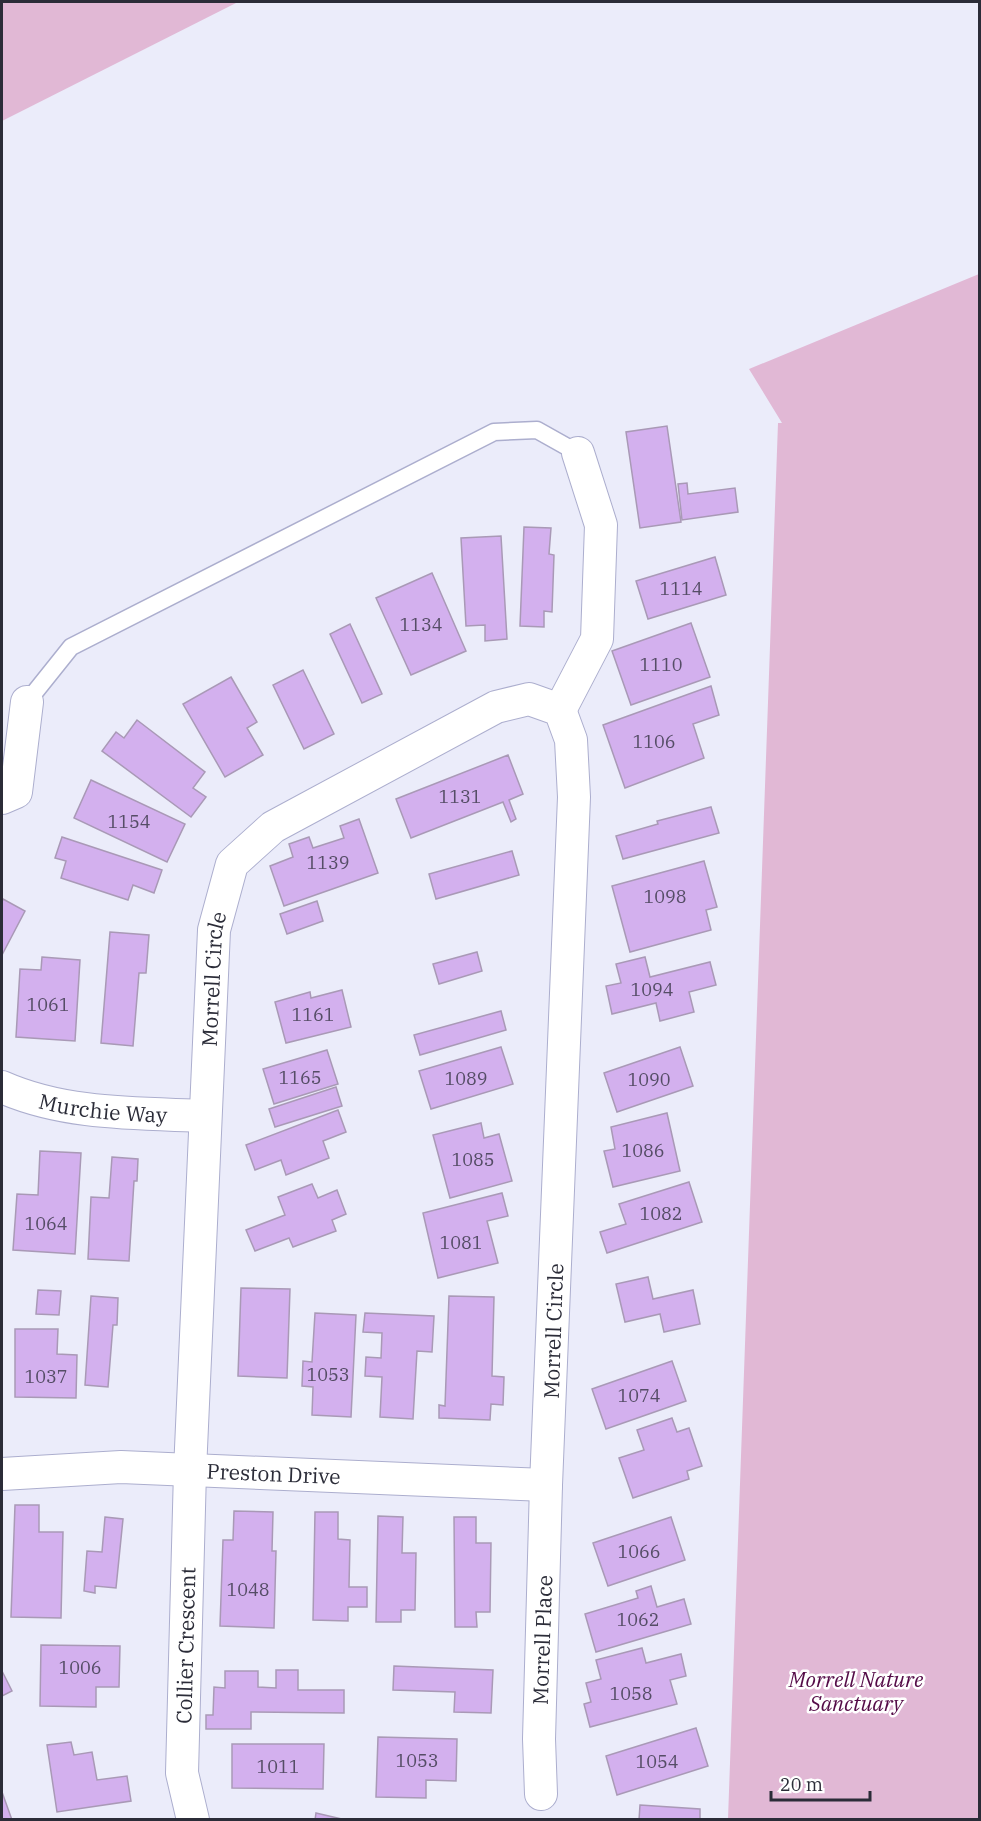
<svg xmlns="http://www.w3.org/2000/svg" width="981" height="1821" font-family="'IBM Plex Serif',serif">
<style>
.green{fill:#e1b8d5}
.building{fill:#d3b0ee;stroke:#a999b6;stroke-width:1.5}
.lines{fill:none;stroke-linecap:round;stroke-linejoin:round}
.lane-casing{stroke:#acaece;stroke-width:19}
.street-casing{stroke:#acaece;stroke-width:34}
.lane{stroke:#fff;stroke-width:16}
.street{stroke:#fff;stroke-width:32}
.labels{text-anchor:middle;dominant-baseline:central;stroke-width:5;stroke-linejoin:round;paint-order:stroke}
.number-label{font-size:18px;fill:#554d66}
.street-label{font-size:21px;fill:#2b2c38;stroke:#fff}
.park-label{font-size:21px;font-style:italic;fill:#540b47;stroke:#fff}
</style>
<rect width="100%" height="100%" fill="#ebecfa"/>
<g class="green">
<path d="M 2,2 L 238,2 L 2,121 Z"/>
<path d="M 979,274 L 979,1819 L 728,1819 L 778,423 L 782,423 L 749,369 Z"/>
</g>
<g class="building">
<path d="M 667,426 L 681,522 L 640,528 L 626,432 Z"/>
<path d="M 687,483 L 688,494 L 735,488 L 738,512 L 682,520 L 678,484 Z"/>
<path d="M 524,527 L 551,528 L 549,554 L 554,555 L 552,612 L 544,611 L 544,627 L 520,626 Z"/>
<path d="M 501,536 L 507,639 L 485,641 L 485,625 L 466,626 L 461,538 Z"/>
<path d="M 715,557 L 726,595 L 648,619 L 636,581 Z"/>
<path d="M 432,573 L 466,651 L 411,675 L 376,598 Z"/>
<path d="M 691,623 L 710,677 L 631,705 L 612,651 Z"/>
<path d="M 350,624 L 382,694 L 362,703 L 330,634 Z"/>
<path d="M 303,670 L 334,734 L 304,749 L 273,685 Z"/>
<path d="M 231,677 L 257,722 L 247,728 L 263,755 L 225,777 L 183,704 Z"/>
<path d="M 711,686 L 719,715 L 693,724 L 704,758 L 625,788 L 603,725 Z"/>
<path d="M 137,720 L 205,772 L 193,788 L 206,797 L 191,817 L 102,751 L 116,732 L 124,738 Z"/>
<path d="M 508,755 L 523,794 L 509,800 L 516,819 L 511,822 L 503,802 L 411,838 L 396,799 Z"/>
<path d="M 91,780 L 185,824 L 167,862 L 74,818 Z"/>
<path d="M 711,807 L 719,833 L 623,859 L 616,836 L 658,824 L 657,821 Z"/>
<path d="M 359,819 L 378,873 L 284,906 L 270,866 L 293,857 L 289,844 L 309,837 L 313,848 L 344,838 L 340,826 Z"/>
<path d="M 62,837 L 162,870 L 154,893 L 133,885 L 128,900 L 61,878 L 66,861 L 55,858 Z"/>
<path d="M 512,851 L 519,875 L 436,899 L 429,874 Z"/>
<path d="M 704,861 L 717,907 L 706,910 L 711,930 L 630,952 L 612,886 Z"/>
<path d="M 3,899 L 25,911 L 2,955 L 2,902 Z"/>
<path d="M 317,901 L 323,921 L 287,934 L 280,914 Z"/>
<path d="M 110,932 L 149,935 L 146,973 L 139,973 L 133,1046 L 101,1043 Z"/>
<path d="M 477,952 L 482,971 L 439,984 L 433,964 Z"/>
<path d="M 42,957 L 80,960 L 75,1041 L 16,1037 L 20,969 L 41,970 Z"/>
<path d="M 645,957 L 650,977 L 710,962 L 716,985 L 689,992 L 694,1012 L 660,1021 L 656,1003 L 612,1014 L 606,986 L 621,983 L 616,964 Z"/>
<path d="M 342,990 L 351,1027 L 286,1043 L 275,1002 L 310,992 L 311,998 Z"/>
<path d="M 501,1011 L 506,1030 L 420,1055 L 414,1035 Z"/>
<path d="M 501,1047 L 513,1084 L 431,1109 L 419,1071 Z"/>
<path d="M 680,1047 L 693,1086 L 617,1112 L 604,1073 Z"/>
<path d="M 327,1050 L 338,1084 L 274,1104 L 263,1069 Z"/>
<path d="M 336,1087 L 342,1106 L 275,1127 L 269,1109 Z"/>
<path d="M 338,1110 L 346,1132 L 323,1141 L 329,1158 L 286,1175 L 281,1160 L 255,1170 L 246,1145 Z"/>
<path d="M 667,1113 L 680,1171 L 613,1187 L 604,1151 L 615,1149 L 611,1127 Z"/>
<path d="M 481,1123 L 484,1138 L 499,1134 L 512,1181 L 450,1198 L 433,1135 Z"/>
<path d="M 40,1151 L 81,1153 L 75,1254 L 13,1250 L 17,1194 L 38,1195 Z"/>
<path d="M 112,1157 L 138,1159 L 137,1181 L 134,1181 L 129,1261 L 88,1259 L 91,1197 L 109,1198 Z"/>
<path d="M 689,1182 L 702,1222 L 607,1253 L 600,1232 L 626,1224 L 619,1204 Z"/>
<path d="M 312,1184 L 318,1198 L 337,1190 L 346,1214 L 332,1220 L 336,1231 L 293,1247 L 289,1238 L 255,1251 L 246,1230 L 285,1215 L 278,1197 Z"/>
<path d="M 502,1193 L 508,1216 L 487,1221 L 498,1263 L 438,1278 L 423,1213 Z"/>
<path d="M 648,1277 L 653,1299 L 693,1290 L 700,1324 L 664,1332 L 660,1314 L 625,1322 L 616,1284 Z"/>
<path d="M 241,1288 L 290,1289 L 287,1378 L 238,1376 Z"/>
<path d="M 38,1290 L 61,1291 L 59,1315 L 36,1314 Z"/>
<path d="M 91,1296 L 118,1298 L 117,1325 L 113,1325 L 108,1387 L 85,1385 Z"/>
<path d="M 449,1296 L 494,1297 L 492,1376 L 504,1377 L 503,1405 L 491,1404 L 490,1420 L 439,1418 L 439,1405 L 445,1406 Z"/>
<path d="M 315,1313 L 356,1315 L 351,1417 L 312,1415 L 313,1387 L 302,1386 L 303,1361 L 312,1362 Z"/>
<path d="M 365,1313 L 434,1316 L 432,1352 L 417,1351 L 413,1419 L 380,1417 L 382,1377 L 365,1376 L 366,1357 L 381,1358 L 382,1333 L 363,1332 Z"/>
<path d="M 15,1329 L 58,1329 L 57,1354 L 77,1355 L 76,1398 L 15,1397 Z"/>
<path d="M 672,1361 L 686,1401 L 606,1429 L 592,1389 Z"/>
<path d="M 672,1418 L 677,1432 L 689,1428 L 702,1466 L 687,1471 L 689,1479 L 633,1498 L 619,1458 L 644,1450 L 637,1430 Z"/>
<path d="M 15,1505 L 39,1505 L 39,1532 L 63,1532 L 61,1618 L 11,1617 Z"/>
<path d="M 234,1511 L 273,1512 L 272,1551 L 276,1551 L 274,1628 L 220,1626 L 223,1540 L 233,1540 Z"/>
<path d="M 315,1512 L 338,1512 L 338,1539 L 350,1540 L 349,1587 L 367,1587 L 367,1607 L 348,1607 L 348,1621 L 313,1620 Z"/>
<path d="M 378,1516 L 403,1517 L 402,1553 L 416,1553 L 415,1610 L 401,1610 L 401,1622 L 376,1622 Z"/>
<path d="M 105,1517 L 123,1519 L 116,1588 L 95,1586 L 95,1593 L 84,1591 L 87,1551 L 102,1552 Z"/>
<path d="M 454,1517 L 476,1517 L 476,1543 L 491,1543 L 490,1612 L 476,1612 L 477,1627 L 455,1627 Z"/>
<path d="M 671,1517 L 685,1560 L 608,1586 L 593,1543 Z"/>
<path d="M 651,1586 L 657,1607 L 684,1599 L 691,1624 L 596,1652 L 585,1614 L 638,1598 L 636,1591 Z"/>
<path d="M 41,1645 L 120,1646 L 119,1687 L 96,1687 L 96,1707 L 40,1706 Z"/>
<path d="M 642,1648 L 646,1663 L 681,1654 L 686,1676 L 670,1680 L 677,1704 L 590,1727 L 584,1704 L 591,1702 L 586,1683 L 601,1679 L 596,1660 Z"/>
<path d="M 394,1666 L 493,1670 L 491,1713 L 454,1712 L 455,1692 L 393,1690 Z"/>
<path d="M 276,1670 L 298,1670 L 298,1690 L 344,1690 L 344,1713 L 251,1712 L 251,1729 L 206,1729 L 206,1715 L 213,1715 L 214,1687 L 225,1688 L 225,1671 L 258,1671 L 258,1687 L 276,1688 Z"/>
<path d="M 2,1671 L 12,1691 L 2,1696 Z"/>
<path d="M 696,1728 L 708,1766 L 617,1795 L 606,1756 Z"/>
<path d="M 378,1737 L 457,1739 L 456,1781 L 426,1780 L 426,1798 L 376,1797 Z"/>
<path d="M 71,1742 L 74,1755 L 92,1752 L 97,1780 L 127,1776 L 131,1801 L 57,1812 L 47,1745 Z"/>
<path d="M 232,1744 L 324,1744 L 323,1789 L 232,1788 Z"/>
<path d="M 2,1792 L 12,1820 L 2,1820 Z"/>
<path d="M 640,1805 L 700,1809 L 700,1820 L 639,1820 Z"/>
<path d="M 316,1813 L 346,1820 L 315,1820 Z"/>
</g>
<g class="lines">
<g class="lane-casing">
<path id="lane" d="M 27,702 L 71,647 L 494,432 L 537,430 L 578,453"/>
</g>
<g class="street-casing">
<g id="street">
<path d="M 560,710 L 597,639 L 601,525 L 578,453"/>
<path d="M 2,798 L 16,792 L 27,702"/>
<path id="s1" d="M 2,1087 C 65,1115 137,1113 205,1116"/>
<path id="s2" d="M 2,1474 L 121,1467 L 546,1485"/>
<path id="s3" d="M 193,1820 L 182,1773 L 190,1471 L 214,930 L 232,864 L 273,827 L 496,707 L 529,699 L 560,710 L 571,740 L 574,797 L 546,1485 L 539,1739 L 541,1794"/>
</g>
</g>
<use href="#lane" class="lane"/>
<use href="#street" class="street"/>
</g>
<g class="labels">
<g class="number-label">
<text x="681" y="588">1114</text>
<text x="421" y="624">1134</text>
<text x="661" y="664">1110</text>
<text x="654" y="741">1106</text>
<text x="460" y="796">1131</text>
<text x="129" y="821">1154</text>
<text x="328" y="862">1139</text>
<text x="665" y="896">1098</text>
<text x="652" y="989">1094</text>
<text x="48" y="1004">1061</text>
<text x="313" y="1014">1161</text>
<text x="300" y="1077">1165</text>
<text x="466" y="1078">1089</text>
<text x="649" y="1079">1090</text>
<text x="643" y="1150">1086</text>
<text x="473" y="1159">1085</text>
<text x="661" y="1213">1082</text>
<text x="46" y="1223">1064</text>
<text x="461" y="1242">1081</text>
<text x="328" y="1374">1053</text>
<text x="46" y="1376">1037</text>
<text x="639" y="1395">1074</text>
<text x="639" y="1551">1066</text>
<text x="248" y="1589">1048</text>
<text x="638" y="1619">1062</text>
<text x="80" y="1667">1006</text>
<text x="631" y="1693">1058</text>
<text x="417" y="1760">1053</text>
<text x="657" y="1761">1054</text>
<text x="278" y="1766">1011</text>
</g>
<g class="street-label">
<text stroke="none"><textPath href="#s3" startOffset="843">Morrell Circle</textPath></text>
<text stroke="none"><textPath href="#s1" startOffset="104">Murchie Way</textPath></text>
<text transform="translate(553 1331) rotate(-88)">Morrell Circle</text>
<text stroke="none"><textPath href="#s2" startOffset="272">Preston Drive</textPath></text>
<text transform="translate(542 1640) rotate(-88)">Morrell Place</text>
<text stroke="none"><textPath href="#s3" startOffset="176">Collier Crescent</textPath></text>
</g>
<g class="park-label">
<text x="856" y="1679">Morrell Nature<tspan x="856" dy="24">Sanctuary</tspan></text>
</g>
</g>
<rect width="981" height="1821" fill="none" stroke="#2b2c38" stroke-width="6"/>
<path d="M771 1791v9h99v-9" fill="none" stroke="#2b2c38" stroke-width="3"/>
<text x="780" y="1791" font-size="18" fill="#2b2c38" stroke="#ffffff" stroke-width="4.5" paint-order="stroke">20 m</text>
</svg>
